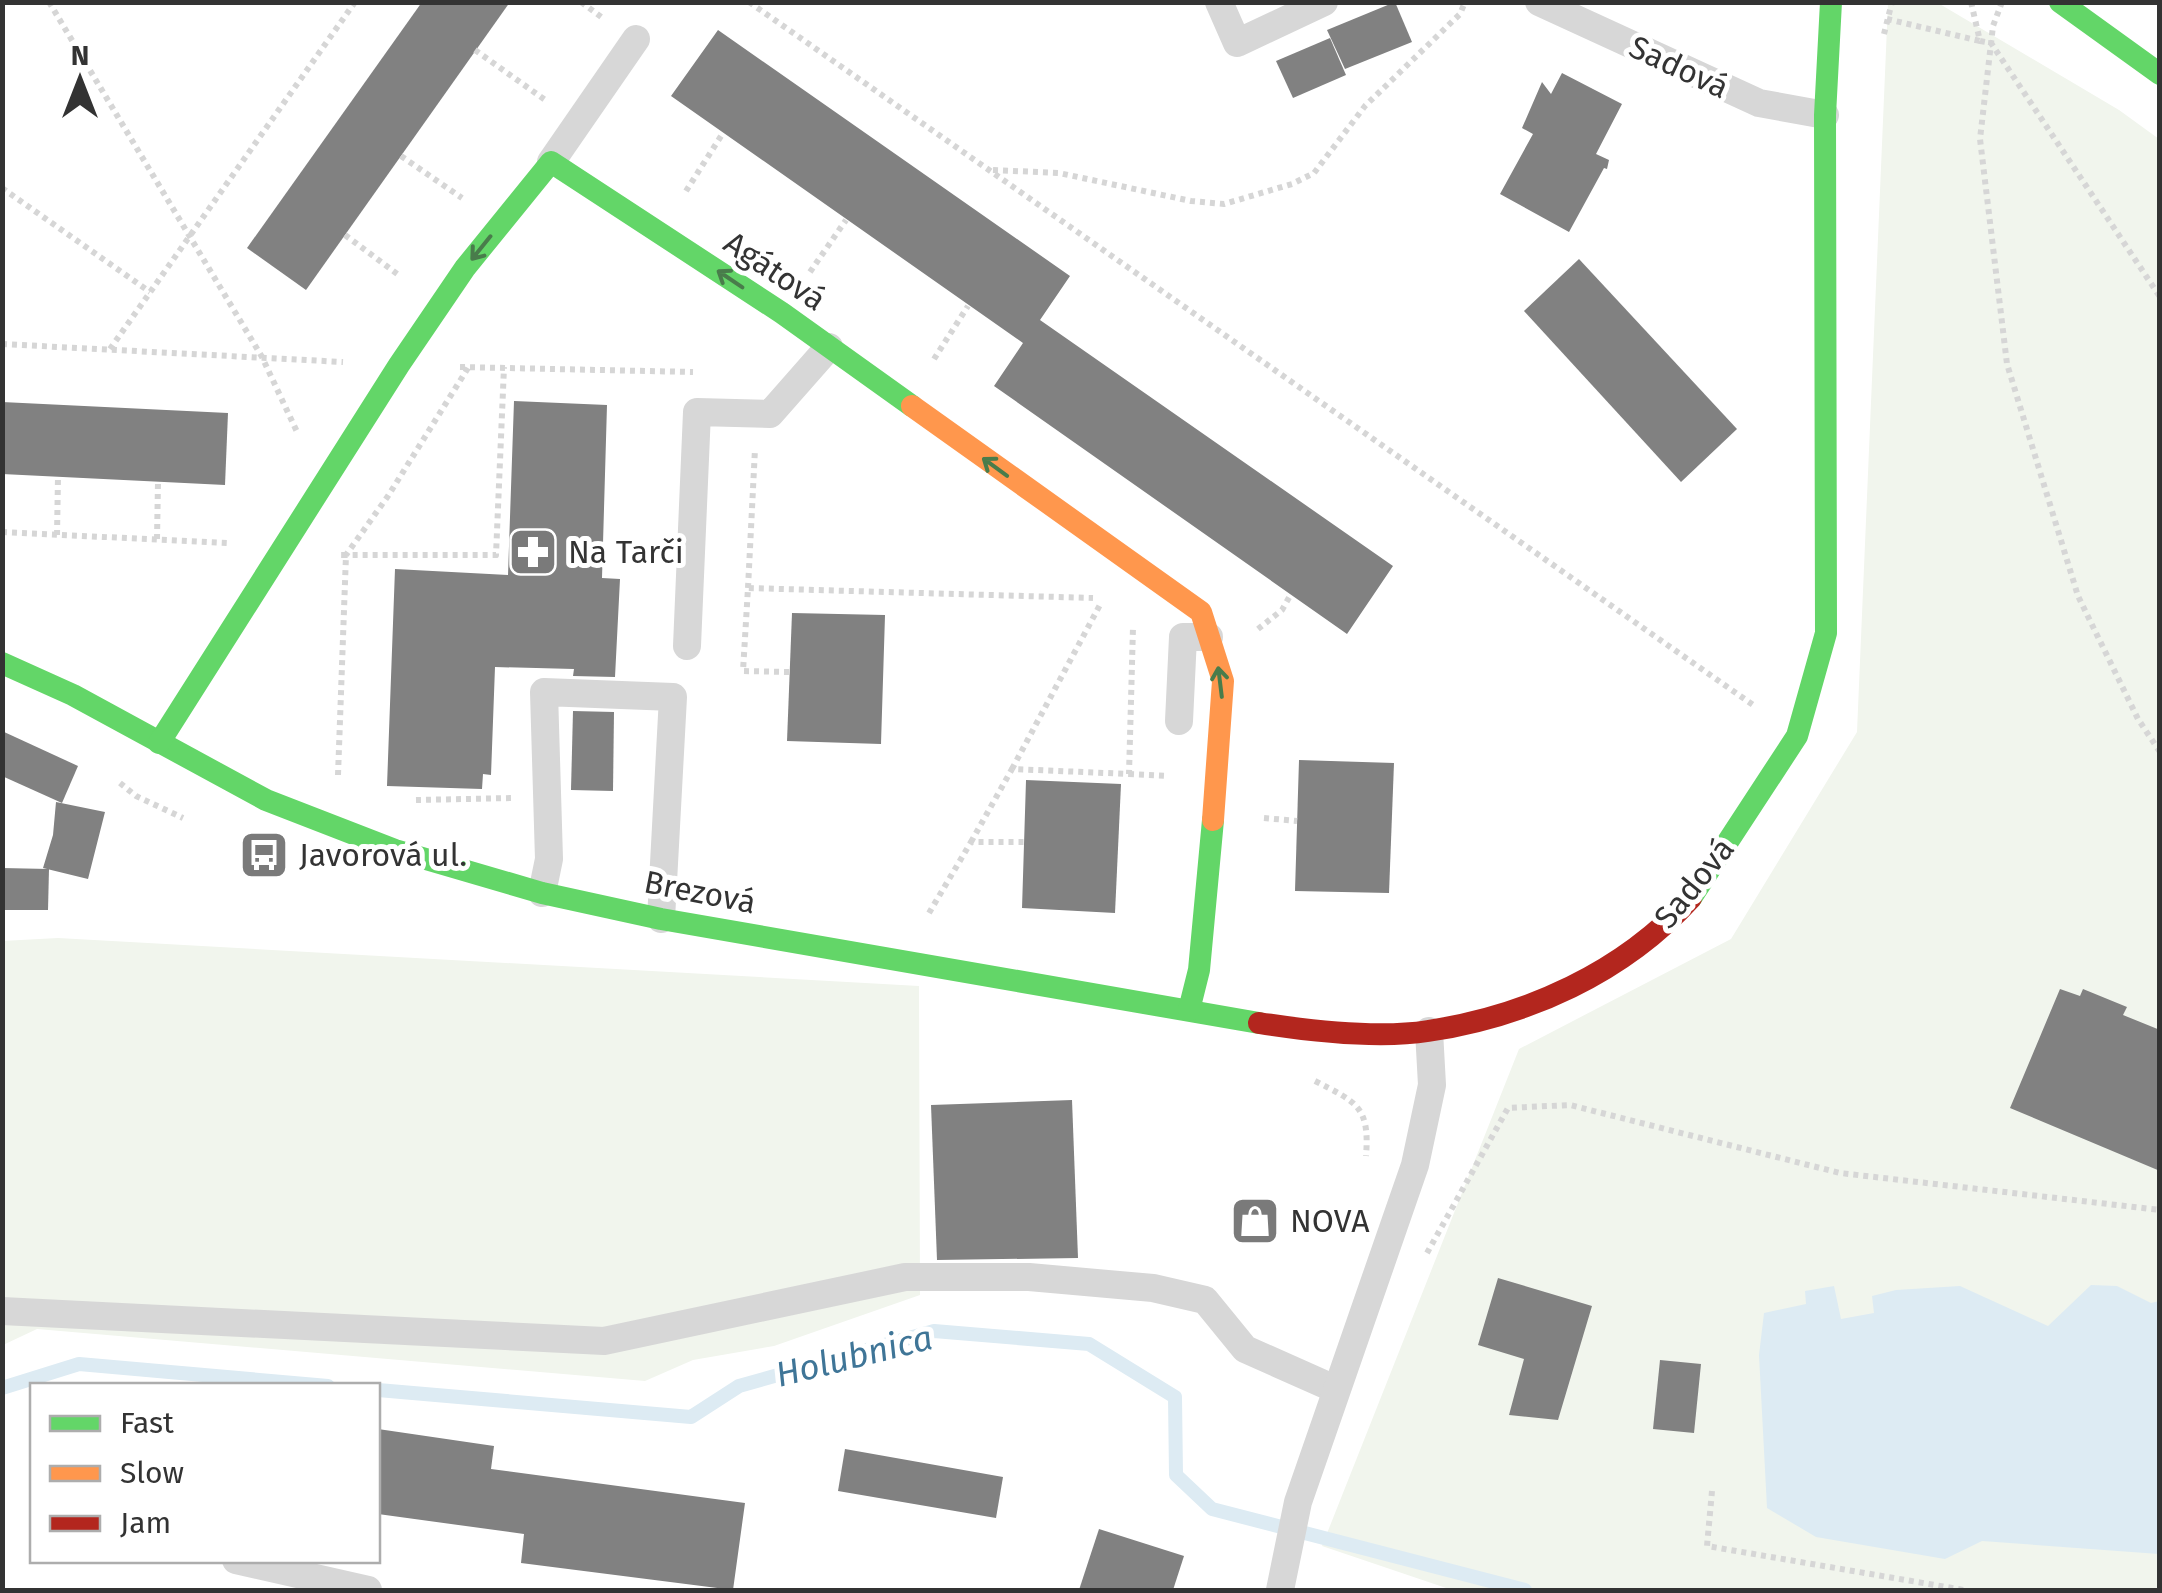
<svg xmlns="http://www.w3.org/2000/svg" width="2162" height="1593" font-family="'Fira Sans',sans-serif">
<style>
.green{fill:#f1f5ed}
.water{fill:#ddebf3}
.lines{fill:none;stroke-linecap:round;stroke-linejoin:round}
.stream{stroke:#ddebf3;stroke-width:14}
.building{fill:#818181}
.path{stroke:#d6d6d6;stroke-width:6;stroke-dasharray:5 5;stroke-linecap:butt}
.lane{stroke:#d7d7d7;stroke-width:28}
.fast{stroke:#63d668;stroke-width:22}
.slow{stroke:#ff974d;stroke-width:22}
.jam{stroke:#b3261e;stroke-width:22}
.oneway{stroke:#497c4b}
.labels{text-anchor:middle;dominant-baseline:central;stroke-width:10;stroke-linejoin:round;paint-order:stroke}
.street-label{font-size:32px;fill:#333;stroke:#fff}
.poi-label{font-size:32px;fill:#333;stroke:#fff;text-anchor:start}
.water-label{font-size:35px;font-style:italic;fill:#3f7597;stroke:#fff}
</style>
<rect width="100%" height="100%" fill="#fff"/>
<g class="green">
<path d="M 1888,3 L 1938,3 L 2119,110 L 2159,139 L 2159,1590 L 1452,1590 L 1322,1546 L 1519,1049 L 1731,939 L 1857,732 Z"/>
<path d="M 58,938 L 919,986 L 920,1295 L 774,1346 L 693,1360 L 645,1381 L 37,1329 L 3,1345 L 2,941 Z"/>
</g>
<path class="water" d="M 2091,1285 L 2117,1286 L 2151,1303 L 2159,1301 L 2159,1554 L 1982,1541 L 1945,1559 L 1816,1537 L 1767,1508 L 1759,1355 L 1764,1313 L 1806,1304 L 1805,1291 L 1834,1286 L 1841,1319 L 1874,1313 L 1872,1296 L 1896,1290 L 1960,1286 L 2048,1326 Z"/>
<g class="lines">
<g class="stream">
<path d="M 2,1388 L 79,1364 L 328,1386"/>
<path d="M 378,1390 L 691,1417 L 739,1386 L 934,1331 L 1089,1344 L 1175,1397 L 1176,1475 L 1212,1509 L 1525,1590"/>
</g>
</g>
<g class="building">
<path d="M 422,2 L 510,2 L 306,290 L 247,248 Z"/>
<path d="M 1395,2 L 1412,42 L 1345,69 L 1327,30 Z"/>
<path d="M 718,30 L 1070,276 L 1040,320 L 1393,566 L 1347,634 L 994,386 L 1023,343 L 671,96 Z"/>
<path d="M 1330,38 L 1346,75 L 1293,98 L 1276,61 Z"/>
<path d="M 1562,73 L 1622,104 L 1596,154 L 1609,160 L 1607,169 L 1604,168 L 1569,232 L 1500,194 L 1533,134 L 1522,128 L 1542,82 L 1551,94 Z"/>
<path d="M 1579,259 L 1737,429 L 1681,482 L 1524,311 Z"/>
<path d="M 514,401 L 607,405 L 602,578 L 620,579 L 615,677 L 573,676 L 574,669 L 495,667 L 491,775 L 483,774 L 482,789 L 387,786 L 395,569 L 508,575 Z"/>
<path d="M 2,402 L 228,413 L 225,485 L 2,474 Z"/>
<path d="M 792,613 L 885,615 L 881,744 L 787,741 Z"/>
<path d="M 573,711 L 614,712 L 613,791 L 571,790 Z"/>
<path d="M 2,731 L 78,766 L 62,803 L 2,776 Z"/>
<path d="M 1299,760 L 1394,763 L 1389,893 L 1295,891 Z"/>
<path d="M 1026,780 L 1121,784 L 1115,913 L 1022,908 Z"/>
<path d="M 56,802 L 105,812 L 88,879 L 43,868 L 53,835 Z"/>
<path d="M 2,868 L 49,869 L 48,910 L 2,910 Z"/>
<path d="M 2060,989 L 2080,996 L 2083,989 L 2127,1007 L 2123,1015 L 2160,1030 L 2160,1171 L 2010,1108 Z"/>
<path d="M 1072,1100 L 1078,1258 L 937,1260 L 931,1105 Z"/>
<path d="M 1498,1278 L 1592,1306 L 1558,1420 L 1509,1415 L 1524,1359 L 1478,1345 Z"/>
<path d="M 1660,1360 L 1701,1364 L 1694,1433 L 1653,1429 Z"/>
<path d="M 378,1429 L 494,1446 L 491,1469 L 745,1503 L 733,1590 L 521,1563 L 524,1534 L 378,1514 Z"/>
<path d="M 845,1449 L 1003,1477 L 996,1518 L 838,1491 Z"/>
<path d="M 1099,1529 L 1184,1556 L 1173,1590 L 1079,1590 Z"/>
</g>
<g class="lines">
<g class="path">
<path d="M 49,2 L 262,357 L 298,434"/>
<path d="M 581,2 L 604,19"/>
<path d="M 749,2 L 1756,707"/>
<path d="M 1971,2 L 1980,41 L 1991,43 L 2160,297"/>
<path d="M 2002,2 L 1993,26 L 1980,139 L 2007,364 L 2078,596 L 2138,719 L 2160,752"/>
<path d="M 1887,19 L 1980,41"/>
<path d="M 1884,34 L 1892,2"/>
<path d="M 475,50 L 548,102"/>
<path d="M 401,156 L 462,198"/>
<path d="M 993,170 L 1059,173 L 1191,201 L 1224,204 L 1292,184 L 1314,173 L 1365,106 L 1460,14 L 1465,2"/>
<path d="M 2,188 L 150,292"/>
<path d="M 686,191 L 723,133"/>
<path d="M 345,235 L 400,276"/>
<path d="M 810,272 L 846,220"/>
<path d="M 2,344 L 343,362"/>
<path d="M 110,349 L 355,2"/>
<path d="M 934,359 L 968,306"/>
<path d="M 460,367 L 693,372"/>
<path d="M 468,368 L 388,496 L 346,555 L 496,555 L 504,367"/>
<path d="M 2,532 L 227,543"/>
<path d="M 57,535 L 58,477"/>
<path d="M 157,539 L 158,482"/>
<path d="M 748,588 L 755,449"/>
<path d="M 1258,629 L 1282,610 L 1291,594"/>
<path d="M 789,672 L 743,671 L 748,588 L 1093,598"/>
<path d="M 1012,769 L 1101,603"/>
<path d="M 1129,774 L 1168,776"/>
<path d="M 338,775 L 346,555 L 339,555"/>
<path d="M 120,783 L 136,796 L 183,818"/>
<path d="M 416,800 L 514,798"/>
<path d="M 1264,818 L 1297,821"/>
<path d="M 971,842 L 1012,769 L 1129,774 L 1133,627"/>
<path d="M 929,913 L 971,842 L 1024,842"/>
<path d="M 1315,1081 C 1356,1102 1370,1106 1366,1156"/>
<path d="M 1427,1253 L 1508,1108 L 1570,1105 L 1840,1173 L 2160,1210"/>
<path d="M 1712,1491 L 1707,1546 L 1964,1590"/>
</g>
<g class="lane">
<path d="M 1219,2 L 1237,43 L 1324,2"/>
<path d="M 1539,2 L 1759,103 L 1825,115"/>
<path d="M 551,162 L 636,39"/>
<path d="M 687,646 L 697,412 L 770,414 L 829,347"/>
<path d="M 1179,721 L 1183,637 L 1209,637"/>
<path d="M 542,893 L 549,859 L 544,692 L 673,697 L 661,919"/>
<path d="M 2,1311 L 604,1341 L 905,1277 L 1029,1277 L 1153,1288 L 1205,1300 L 1245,1349 L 1335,1389"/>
<path d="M 236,1560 L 368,1590"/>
<path d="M 1280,1590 L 1298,1502 L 1415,1165 L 1432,1085 L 1429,1031"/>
</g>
<g class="fast">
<path d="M 2060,2 L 2160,74"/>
<path d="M 2,663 L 73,695 L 266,800 L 395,850 L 542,893 L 661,919 L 1259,1023"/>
<path d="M 159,743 L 399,365 L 465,268 L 551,162 L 782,313 L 912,406"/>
<path d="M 1691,898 L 1797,736 L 1826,633 L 1825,115 L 1831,2"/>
<path d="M 1189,1010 L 1199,970 L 1213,820"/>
</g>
<path class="slow" d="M 912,406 L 1201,612 L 1223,681 L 1213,820"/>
<path class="jam" d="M 1259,1023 C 1310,1031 1378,1039 1428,1031 C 1527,1016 1623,973 1691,898"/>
</g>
<defs><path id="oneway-shaft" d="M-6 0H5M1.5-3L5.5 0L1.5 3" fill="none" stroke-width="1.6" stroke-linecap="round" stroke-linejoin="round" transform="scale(2.5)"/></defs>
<g class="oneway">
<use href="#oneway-shaft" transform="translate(481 248) rotate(129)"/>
<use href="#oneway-shaft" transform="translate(730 279) rotate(-146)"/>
<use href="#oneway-shaft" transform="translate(995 467) rotate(-144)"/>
<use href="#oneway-shaft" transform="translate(1220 682) rotate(-97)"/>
</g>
<defs>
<g id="pharmacy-square" transform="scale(2.5)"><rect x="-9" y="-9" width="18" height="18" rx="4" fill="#7a7a7a" stroke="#fff"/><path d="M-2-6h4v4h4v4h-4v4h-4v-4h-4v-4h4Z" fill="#fff"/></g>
<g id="bus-square" transform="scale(2.5)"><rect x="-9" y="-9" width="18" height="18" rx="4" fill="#7a7a7a" stroke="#fff"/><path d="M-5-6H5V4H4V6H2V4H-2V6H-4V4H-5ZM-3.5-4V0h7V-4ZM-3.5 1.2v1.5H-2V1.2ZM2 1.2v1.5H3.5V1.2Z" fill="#fff"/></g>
<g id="shop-square" transform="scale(2.5)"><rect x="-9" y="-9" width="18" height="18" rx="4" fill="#7a7a7a" stroke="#fff"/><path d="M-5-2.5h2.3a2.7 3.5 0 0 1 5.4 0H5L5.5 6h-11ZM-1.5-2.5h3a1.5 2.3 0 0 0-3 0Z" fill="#fff"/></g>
</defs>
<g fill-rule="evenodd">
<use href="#pharmacy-square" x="533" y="552"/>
<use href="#bus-square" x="264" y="855"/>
<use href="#shop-square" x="1255" y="1221"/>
</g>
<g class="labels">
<g class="street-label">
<text transform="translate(1679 67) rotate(25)">Sadová</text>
<text transform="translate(775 271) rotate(34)">Agátová</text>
<text transform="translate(1694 883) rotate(-51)">Sadová</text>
<text transform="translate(700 892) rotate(11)">Brezová</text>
</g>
<g class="poi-label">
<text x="568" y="552">Na Tarči</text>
<text x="299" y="855">Javorová ul.</text>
<text x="1290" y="1221">NOVA</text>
</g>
<g class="water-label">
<text transform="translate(854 1356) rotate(-14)">Holubnica</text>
</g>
</g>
<rect width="2162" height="1593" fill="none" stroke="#333333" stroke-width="10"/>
<rect x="30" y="1383" width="350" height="180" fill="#ffffff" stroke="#adadad" stroke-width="2.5"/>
<rect x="50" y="1416" width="50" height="15" fill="#63d668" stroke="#adadad" stroke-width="2.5"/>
<text x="120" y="1433" font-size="30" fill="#333333">Fast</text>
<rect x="50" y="1466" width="50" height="15" fill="#ff974d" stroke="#adadad" stroke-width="2.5"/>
<text x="120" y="1483" font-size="30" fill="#333333">Slow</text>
<rect x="50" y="1516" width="50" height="15" fill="#b3261e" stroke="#adadad" stroke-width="2.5"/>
<text x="120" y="1533" font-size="30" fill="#333333">Jam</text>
<g transform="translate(80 80)" stroke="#ffffff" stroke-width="8" paint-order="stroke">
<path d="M0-8L18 38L0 25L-18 38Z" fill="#333333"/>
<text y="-15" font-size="28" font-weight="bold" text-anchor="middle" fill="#333333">N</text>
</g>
</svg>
